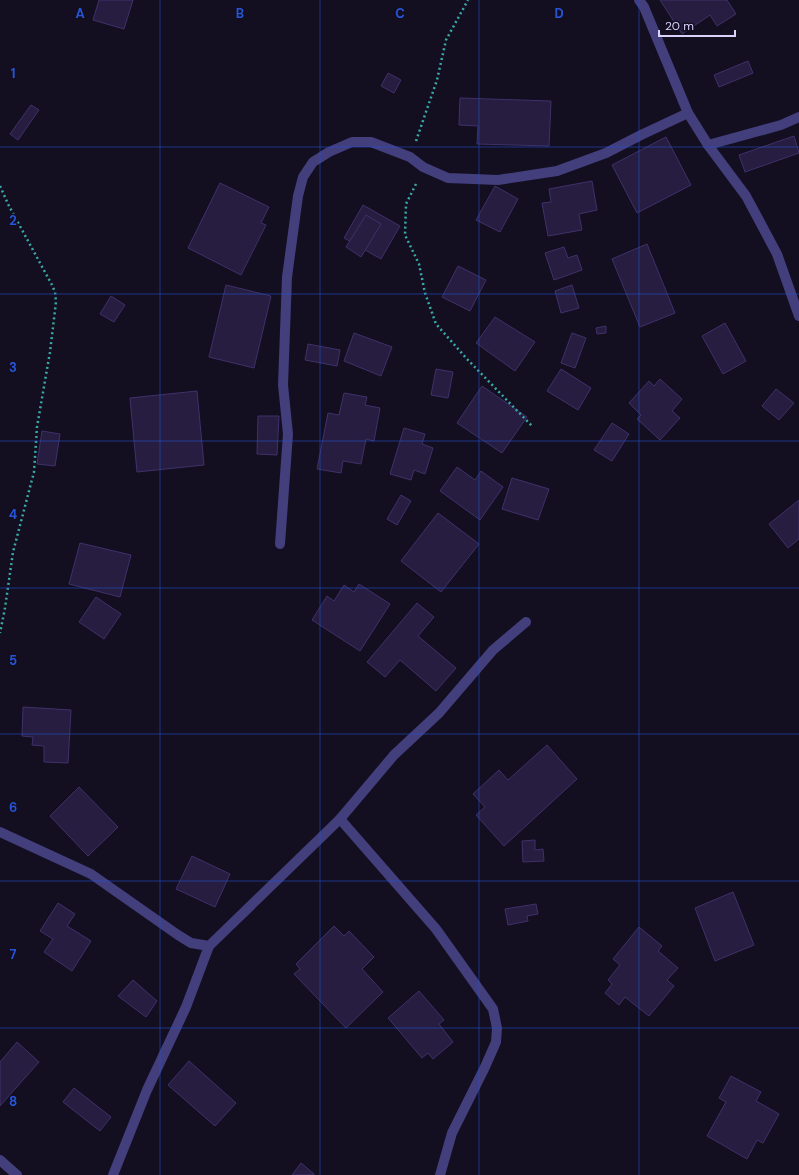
<svg xmlns="http://www.w3.org/2000/svg" width="799" height="1175" font-family="'DM Sans',sans-serif">
<style>
.building{fill:#261d40;stroke:#3f316a}
.lines{fill:none;stroke-linecap:round;stroke-linejoin:round}
.path{stroke:#39aaa7;stroke-width:2.5;stroke-dasharray:2 3;stroke-linecap:butt}
.minor{stroke:#433e7c;stroke-width:10}
.grid{fill:none;stroke:#2655da;stroke-width:1;stroke-opacity:0.55}
.grid-label{font-size:13px;text-anchor:middle;font-weight:bold;fill:#2655da;stroke:#130f21;stroke-width:3;stroke-linejoin:round;paint-order:stroke}
</style>
<rect width="100%" height="100%" fill="#130f21"/>
<g class="building">
<path d="M 99,0 L 133,0 L 124,29 L 93,20 Z"/>
<path d="M 660,0 L 727,0 L 736,14 L 717,26 L 710,15 L 682,34 Z"/>
<path d="M 748,61 L 753,73 L 719,87 L 714,75 Z"/>
<path d="M 388,73 L 401,80 L 394,93 L 381,86 Z"/>
<path d="M 460,98 L 551,101 L 549,146 L 477,144 L 478,126 L 459,125 Z"/>
<path d="M 31,105 L 39,110 L 18,140 L 10,134 Z"/>
<path d="M 794,136 L 799,153 L 745,172 L 739,155 Z"/>
<path d="M 666,137 L 691,185 L 637,213 L 612,165 Z"/>
<path d="M 592,181 L 597,210 L 579,214 L 582,230 L 548,236 L 542,203 L 551,202 L 549,189 Z"/>
<path d="M 220,183 L 269,207 L 261,223 L 266,225 L 241,275 L 188,248 Z"/>
<path d="M 495,186 L 518,199 L 500,232 L 476,220 Z"/>
<path d="M 363,205 L 400,226 L 381,259 L 344,238 Z"/>
<path d="M 366,215 L 381,224 L 361,257 L 346,247 Z"/>
<path d="M 647,244 L 675,313 L 640,327 L 612,259 Z"/>
<path d="M 564,247 L 568,258 L 577,255 L 582,270 L 554,280 L 545,253 Z"/>
<path d="M 458,266 L 486,280 L 470,311 L 442,297 Z"/>
<path d="M 226,285 L 271,296 L 254,368 L 209,357 Z"/>
<path d="M 572,285 L 579,308 L 561,313 L 555,291 Z"/>
<path d="M 111,296 L 125,305 L 114,322 L 100,314 Z"/>
<path d="M 495,317 L 535,342 L 515,371 L 476,343 Z"/>
<path d="M 725,323 L 746,361 L 723,374 L 702,336 Z"/>
<path d="M 606,326 L 606,333 L 597,334 L 596,328 Z"/>
<path d="M 354,333 L 392,347 L 381,376 L 344,361 Z"/>
<path d="M 572,333 L 586,338 L 575,368 L 561,363 Z"/>
<path d="M 308,344 L 340,350 L 337,366 L 305,360 Z"/>
<path d="M 436,369 L 453,372 L 448,398 L 431,395 Z"/>
<path d="M 561,369 L 591,388 L 578,410 L 547,391 Z"/>
<path d="M 660,379 L 682,399 L 672,411 L 680,418 L 660,440 L 637,419 L 641,415 L 629,403 L 649,381 L 654,386 Z"/>
<path d="M 482,386 L 527,417 L 502,453 L 457,423 Z"/>
<path d="M 776,389 L 794,403 L 779,420 L 762,406 Z"/>
<path d="M 197,391 L 204,465 L 137,472 L 130,398 Z"/>
<path d="M 344,393 L 367,397 L 365,405 L 380,408 L 374,441 L 366,439 L 361,464 L 343,461 L 341,473 L 317,469 L 328,413 L 339,415 Z"/>
<path d="M 258,416 L 279,416 L 277,455 L 257,454 Z"/>
<path d="M 612,423 L 629,434 L 612,461 L 594,450 Z"/>
<path d="M 404,428 L 425,434 L 422,444 L 433,448 L 425,474 L 414,470 L 411,480 L 390,474 Z"/>
<path d="M 42,431 L 60,434 L 55,466 L 37,464 Z"/>
<path d="M 457,467 L 475,480 L 481,471 L 503,487 L 480,520 L 440,491 Z"/>
<path d="M 512,478 L 549,489 L 538,520 L 502,509 Z"/>
<path d="M 401,495 L 411,501 L 397,525 L 387,519 Z"/>
<path d="M 799,500 L 799,539 L 788,548 L 769,524 Z"/>
<path d="M 438,513 L 479,544 L 441,592 L 401,561 Z"/>
<path d="M 80,543 L 131,555 L 120,597 L 69,584 Z"/>
<path d="M 359,584 L 390,604 L 360,651 L 312,620 L 327,596 L 334,601 L 344,585 L 354,592 Z"/>
<path d="M 96,597 L 121,614 L 104,639 L 79,622 Z"/>
<path d="M 417,603 L 434,617 L 418,636 L 456,668 L 436,691 L 400,660 L 385,677 L 367,662 Z"/>
<path d="M 23,707 L 71,710 L 68,763 L 44,762 L 44,746 L 32,745 L 33,737 L 22,736 Z"/>
<path d="M 547,745 L 577,779 L 504,846 L 476,815 L 485,807 L 473,794 L 499,770 L 508,780 Z"/>
<path d="M 79,787 L 118,827 L 88,856 L 50,816 Z"/>
<path d="M 535,840 L 535,850 L 543,849 L 544,861 L 523,862 L 522,841 Z"/>
<path d="M 192,856 L 230,874 L 215,907 L 176,889 Z"/>
<path d="M 733,892 L 754,945 L 715,961 L 695,908 Z"/>
<path d="M 58,903 L 75,914 L 67,926 L 91,941 L 72,971 L 44,952 L 53,939 L 40,931 Z"/>
<path d="M 536,904 L 538,914 L 527,916 L 528,921 L 508,925 L 505,909 Z"/>
<path d="M 334,926 L 344,936 L 349,931 L 374,957 L 362,969 L 383,992 L 346,1028 L 294,974 L 300,969 L 296,964 Z"/>
<path d="M 639,927 L 662,946 L 658,951 L 678,968 L 667,980 L 674,986 L 649,1016 L 625,997 L 619,1005 L 605,993 L 612,984 L 608,980 L 620,965 L 613,959 Z"/>
<path d="M 133,980 L 157,1001 L 146,1017 L 118,996 Z"/>
<path d="M 419,991 L 444,1020 L 439,1024 L 453,1042 L 433,1059 L 428,1053 L 422,1058 L 388,1018 Z"/>
<path d="M 17,1042 L 39,1062 L 0,1106 L 0,1062 Z"/>
<path d="M 189,1061 L 236,1103 L 215,1126 L 168,1085 Z"/>
<path d="M 731,1076 L 761,1092 L 756,1101 L 779,1114 L 763,1143 L 757,1140 L 747,1159 L 707,1136 L 726,1102 L 719,1098 Z"/>
<path d="M 74,1088 L 111,1117 L 100,1131 L 63,1102 Z"/>
<path d="M 301,1163 L 314,1174 L 314,1175 L 292,1175 Z"/>
</g>
<g class="lines">
<g class="path">
<path d="M 416,141 L 437,80 L 446,40 L 468,0"/>
<path d="M 416,184 L 406,204 L 405,235 L 419,264 L 425,293 L 436,324 L 467,359 L 532,426"/>
<path d="M 0,186 L 9,206 L 52,285 L 55,292 L 56,302 L 50,352 L 37,427 L 34,472 L 13,552 L 5,608 L 0,633"/>
</g>
<g class="minor">
<path d="M 639,0 L 644,7 L 688,113 L 708,145 L 746,196 L 777,254 L 799,316"/>
<path d="M 708,145 L 781,125 L 799,117"/>
<path d="M 280,544 L 288,434 L 283,385 L 287,277 L 298,196 L 303,177 L 313,162 L 329,152 L 352,142 L 371,142 L 410,157 L 423,167 L 448,178 L 498,180 L 557,171 L 606,153 L 641,135 L 688,113"/>
<path d="M 340,819 L 436,929 L 493,1009 L 497,1028 L 496,1042 L 485,1067 L 452,1133 L 440,1175"/>
<path d="M 0,832 L 91,874 L 178,935 L 191,943 L 209,946 L 340,819 L 394,755 L 439,713 L 493,650 L 526,622"/>
<path d="M 0,1160 L 17,1175"/>
<path d="M 113,1175 L 147,1090 L 186,1007 L 209,946"/>
</g>
</g>
<path class="grid" d="M 160,0 L 160,1175M 320,0 L 320,1175M 479,0 L 479,1175M 639,0 L 639,1175M 0,147 L 799,147M 0,294 L 799,294M 0,441 L 799,441M 0,588 L 799,588M 0,734 L 799,734M 0,881 L 799,881M 0,1028 L 799,1028"/>
<g class="grid-label">
<text x="80" y="18">A</text>
<text x="240" y="18">B</text>
<text x="400" y="18">C</text>
<text x="559" y="18">D</text>
<text x="13" y="78">1</text>
<text x="13" y="225">2</text>
<text x="13" y="372">3</text>
<text x="13" y="519">4</text>
<text x="13" y="665">5</text>
<text x="13" y="812">6</text>
<text x="13" y="959">7</text>
<text x="13" y="1106">8</text>
</g>
<path d="M659 30v6h76v-6" fill="none" stroke="#d9d3fb" stroke-width="2"/>
<text x="665" y="30" font-size="12" fill="#d9d3fb" stroke="#130f21" stroke-width="3" paint-order="stroke">20 m</text>
</svg>
